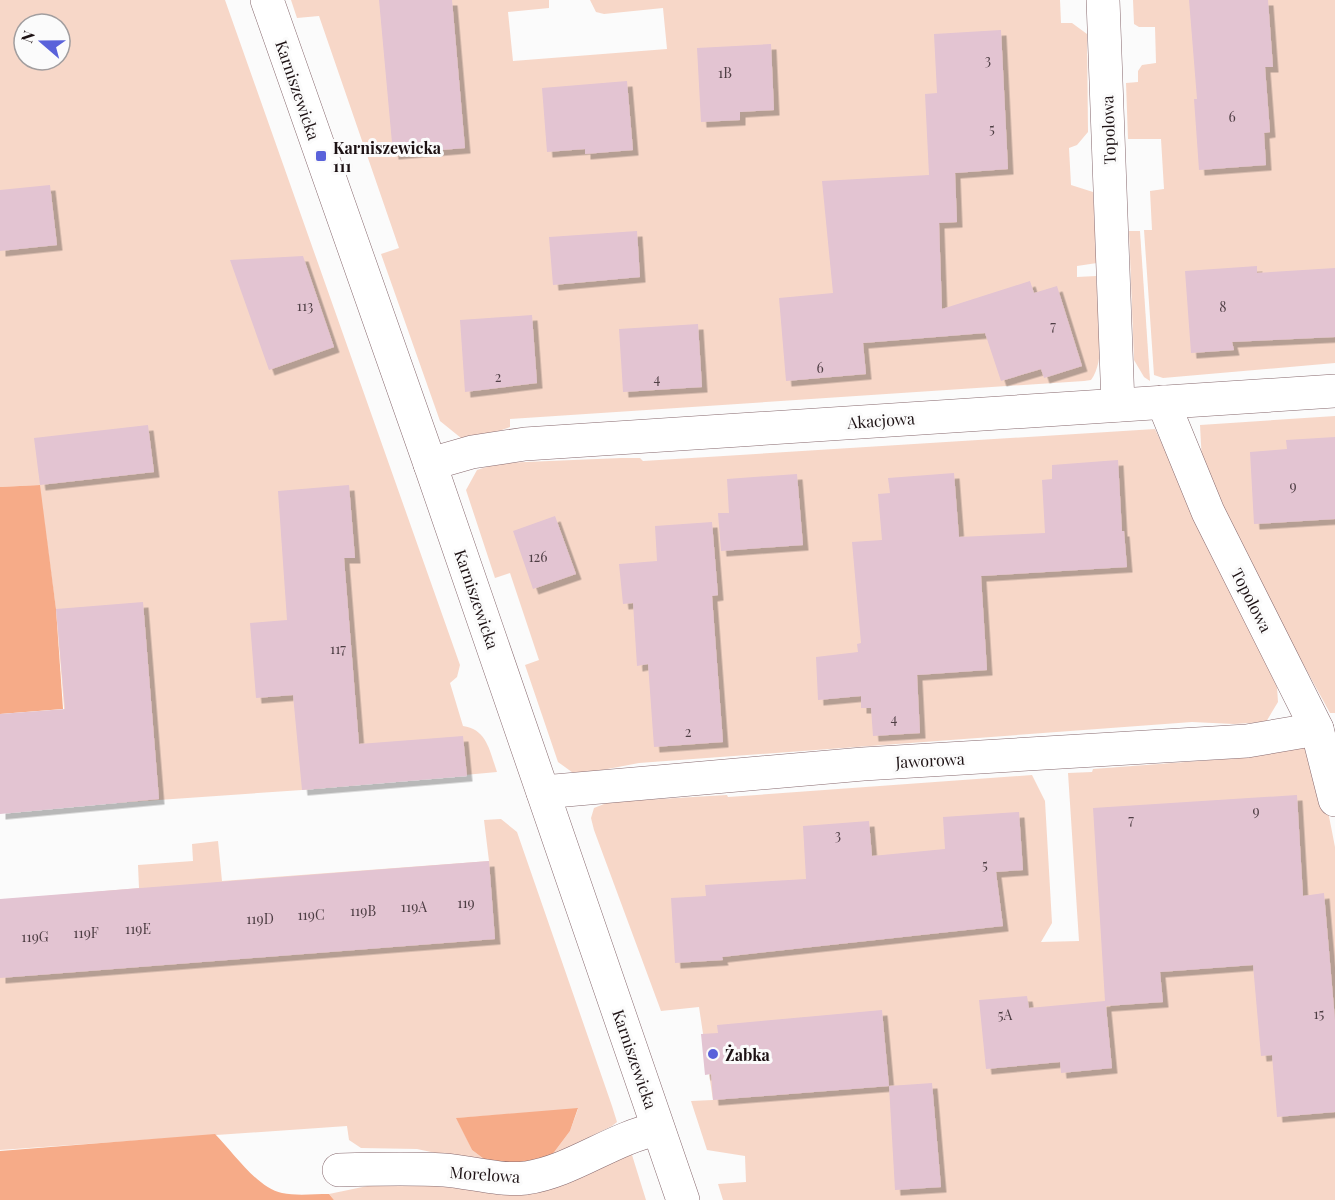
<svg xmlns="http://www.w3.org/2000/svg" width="1335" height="1200" font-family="'Playfair Display',serif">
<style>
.green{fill:#f7d7c8;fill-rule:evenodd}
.forest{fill:#f6ab88}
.building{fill:#e3c4d2;filter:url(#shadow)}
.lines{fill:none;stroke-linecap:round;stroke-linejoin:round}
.street-casing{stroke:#87696e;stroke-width:34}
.secondary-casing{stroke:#87696e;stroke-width:34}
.street{stroke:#fff;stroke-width:33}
.secondary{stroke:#fff;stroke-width:33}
.poi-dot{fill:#5a62da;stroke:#fbfbfb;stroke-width:2}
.labels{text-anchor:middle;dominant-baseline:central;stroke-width:6;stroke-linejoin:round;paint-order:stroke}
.number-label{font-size:14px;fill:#4e3e44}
.street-label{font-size:16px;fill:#1d1214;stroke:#fbfbfb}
.poi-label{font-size:16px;font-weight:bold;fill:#1d1214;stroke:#fbfbfb;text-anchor:start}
</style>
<defs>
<filter id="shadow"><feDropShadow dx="5.5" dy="5.5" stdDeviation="0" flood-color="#0004"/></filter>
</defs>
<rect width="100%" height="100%" fill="#fbfbfb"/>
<g class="green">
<path d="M 0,0 L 225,0 L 460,665 L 457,677 L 450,683 L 463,726 C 487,729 490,752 497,772 L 302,790 L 72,806 L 56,609 L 39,485 L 0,487 ZM 24,24 L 60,24 L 60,60 L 24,60 Z"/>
<path d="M 291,0 L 549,0 L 549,8 L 508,12 L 513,61 L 667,49 L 663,8 L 604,14 L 596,12 L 590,0 L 1060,0 L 1061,23 L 1072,23 L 1087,34 L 1088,132 L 1077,145 L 1069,148 L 1071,185 L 1093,192 L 1097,263 L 1077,266 L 1077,277 L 1096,276 C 1097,305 1108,357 1091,380 L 1084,381 L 510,419 L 510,427 L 486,436 L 461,438 L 440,421 L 381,254 L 399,248 L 319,16 L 297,18 Z"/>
<path d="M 1133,0 L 1335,0 L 1335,363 L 1163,378 L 1154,375 L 1144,230 L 1152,230 L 1150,191 L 1164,189 L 1161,139 L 1128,139 L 1126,83 L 1138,82 L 1138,71 L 1142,65 L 1156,63 L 1155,27 L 1139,27 L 1134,24 Z"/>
<path d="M 1129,231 L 1140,231 L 1150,381 L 1144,377 L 1134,360 Z"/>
<path d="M 1335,416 L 1335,713 L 1330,713 L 1246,560 L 1202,463 L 1200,425 Z"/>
<path d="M 1155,429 L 1277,687 L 1278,702 L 1266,722 L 1234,724 L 1192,722 L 639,763 L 576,775 L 558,762 L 525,665 L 539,660 L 510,573 L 495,578 L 466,490 L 477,470 L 499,463 L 621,458 L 640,458 L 643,461 Z"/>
<path d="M 1308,745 L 1318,760 L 1335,847 L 1335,1200 L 723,1200 L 718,1184 L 746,1182 L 745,1156 L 707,1150 L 691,1101 L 713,1100 L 699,1007 L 661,1011 L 594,830 L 591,818 L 594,808 L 609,802 L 727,795 L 728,797 L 1032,775 L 1045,801 L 1052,923 L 1041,942 L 1079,941 L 1068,773 L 1092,772 L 1093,769 L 1238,758 Z"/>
<path d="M 501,819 L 517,832 L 612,1106 L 617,1122 L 612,1126 L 567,1148 L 546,1163 L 570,1131 L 578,1109 L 457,1118 L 472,1150 L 492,1165 L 417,1149 L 361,1148 L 349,1140 L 347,1126 L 0,1150 L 0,900 L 139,888 L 138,865 L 193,861 L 192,844 L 218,841 L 222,881 L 489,861 L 484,820 Z"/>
<path d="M 632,1155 L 646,1200 L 334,1200 L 329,1194 L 377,1184 L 422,1184 L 479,1191 Z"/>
</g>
<g class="forest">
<path d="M 40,485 L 56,609 L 63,709 L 0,714 L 0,487 Z"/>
<path d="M 578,1108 L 570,1131 L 546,1163 L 492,1165 L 472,1150 L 456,1118 Z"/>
<path d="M 215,1134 C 233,1152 257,1188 282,1193 C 296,1196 314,1194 329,1194 L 334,1200 L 0,1200 L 0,1151 Z"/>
</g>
<g class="building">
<path d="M 379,0 L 452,0 L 465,148 L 393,154 Z"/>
<path d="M 1189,0 L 1268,0 L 1273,67 L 1265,67 L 1270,132 L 1264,133 L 1266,165 L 1199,170 L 1194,99 L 1197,99 Z"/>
<path d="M 1001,30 L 1008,169 L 955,173 L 957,222 L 939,223 L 942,309 L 1030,281 L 1034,293 L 1057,286 L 1082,366 L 1044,378 L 1041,369 L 1001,381 L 985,333 L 863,343 L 866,374 L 786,381 L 779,298 L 833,293 L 822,181 L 929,175 L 925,94 L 937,93 L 934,34 Z"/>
<path d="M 771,44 L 774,110 L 740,112 L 740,120 L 701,122 L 697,48 Z"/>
<path d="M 627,81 L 633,150 L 585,154 L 585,149 L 547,152 L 542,88 Z"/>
<path d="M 50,185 L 57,245 L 0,251 L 0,190 Z"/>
<path d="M 637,231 L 640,277 L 553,285 L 549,237 Z"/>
<path d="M 303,256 L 334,347 L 269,370 L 230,260 Z"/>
<path d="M 1257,266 L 1257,273 L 1335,268 L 1335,337 L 1232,342 L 1234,350 L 1191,353 L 1185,271 Z"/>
<path d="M 532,315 L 537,383 L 465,392 L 460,320 Z"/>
<path d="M 698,324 L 702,387 L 623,392 L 619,329 Z"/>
<path d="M 148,425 L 154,472 L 40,485 L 34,438 Z"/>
<path d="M 1335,437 L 1335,519 L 1254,524 L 1250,452 L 1287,449 L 1286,440 Z"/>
<path d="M 1118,460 L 1122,531 L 1124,531 L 1127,567 L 981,576 L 987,670 L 917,675 L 920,733 L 873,736 L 871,708 L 861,708 L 861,696 L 818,700 L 816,657 L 858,652 L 857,644 L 861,643 L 852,542 L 882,540 L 878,494 L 890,493 L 888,478 L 954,473 L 959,537 L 1045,533 L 1042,480 L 1052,479 L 1052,465 Z"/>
<path d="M 797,474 L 803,545 L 721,551 L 718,513 L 729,513 L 727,479 Z"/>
<path d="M 349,485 L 355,558 L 344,558 L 359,744 L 463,736 L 467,776 L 302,790 L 293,695 L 256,698 L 250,623 L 287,620 L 278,491 Z"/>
<path d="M 555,516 L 576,574 L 533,589 L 513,531 Z"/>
<path d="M 712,522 L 718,595 L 712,596 L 723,742 L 654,747 L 648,664 L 637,666 L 633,603 L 623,604 L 619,564 L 657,561 L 655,526 Z"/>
<path d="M 143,602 L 159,799 L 0,814 L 0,714 L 65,709 L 56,609 Z"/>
<path d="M 1297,795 L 1303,896 L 1324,893 L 1335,1020 L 1335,1112 L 1277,1117 L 1272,1055 L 1261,1056 L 1253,965 L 1160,972 L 1163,1002 L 1106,1006 L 1112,1068 L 1061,1073 L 1060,1062 L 986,1069 L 979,1000 L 1027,996 L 1029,1008 L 1105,1001 L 1093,808 Z"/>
<path d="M 1019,812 L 1023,870 L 996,872 L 1003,926 L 722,957 L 723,960 L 675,963 L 671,898 L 706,896 L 705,885 L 806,879 L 803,826 L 869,821 L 872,856 L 945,849 L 943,817 Z"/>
<path d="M 489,861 L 495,939 L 0,978 L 0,899 Z"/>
<path d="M 882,1010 L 889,1086 L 713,1100 L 711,1074 L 705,1075 L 701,1034 L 718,1033 L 717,1025 Z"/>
<path d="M 932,1083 L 941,1187 L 895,1190 L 889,1086 Z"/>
</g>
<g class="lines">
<g class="street-casing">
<g id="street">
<path d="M 1103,0 L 1118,405"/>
<path d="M 1163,402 L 1208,512 L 1317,729 L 1335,800"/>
<path d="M 430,464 L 472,452 L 525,444 L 1335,391"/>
<path d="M 543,792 L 863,764 L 1247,741 L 1317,729"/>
<path d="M 339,1170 C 374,1169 409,1168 444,1170 C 471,1172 498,1181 526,1178 C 573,1171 612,1138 658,1129"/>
</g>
</g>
<g class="secondary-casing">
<path id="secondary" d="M 267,0 L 430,464 L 683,1200"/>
</g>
<use href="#street" class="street"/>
<use href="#secondary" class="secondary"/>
</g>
<g class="poi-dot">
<rect x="315" y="150" width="12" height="12" rx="3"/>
<circle cx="713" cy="1054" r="6"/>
</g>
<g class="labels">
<g class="number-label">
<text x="988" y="59">3</text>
<text x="725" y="72">1B</text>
<text x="1232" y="116">6</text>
<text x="992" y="128">5</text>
<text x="305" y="305">113</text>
<text x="1223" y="306">8</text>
<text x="1053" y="325">7</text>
<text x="820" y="367">6</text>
<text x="498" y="376">2</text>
<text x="657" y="378">4</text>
<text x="1293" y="485">9</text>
<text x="538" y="556">126</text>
<text x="338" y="648">117</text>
<text x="894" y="718">4</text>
<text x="688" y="731">2</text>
<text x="1256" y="810">9</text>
<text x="1131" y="819">7</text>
<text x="838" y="834">3</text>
<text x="985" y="864">5</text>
<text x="466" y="902">119</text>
<text x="414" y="906">119A</text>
<text x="363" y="910">119B</text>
<text x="311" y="914">119C</text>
<text x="260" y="918">119D</text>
<text x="138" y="928">119E</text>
<text x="86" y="932">119F</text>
<text x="35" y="936">119G</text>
<text x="1319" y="1013">15</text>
<text x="1005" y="1014">5A</text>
</g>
<g class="street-label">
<text transform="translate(298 90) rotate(71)">Karniszewicka</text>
<text transform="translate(1108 130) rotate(-92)">Topolowa</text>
<text transform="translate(881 420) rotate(-4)">Akacjowa</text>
<text transform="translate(477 599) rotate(71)">Karniszewicka</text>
<text transform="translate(1252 600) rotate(63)">Topolowa</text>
<text transform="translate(930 760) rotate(-3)">Jaworowa</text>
<text transform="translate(635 1059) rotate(71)">Karniszewicka</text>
<text transform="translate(485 1174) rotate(4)">Morelowa</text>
</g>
<g class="poi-label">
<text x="333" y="147">Karniszewicka<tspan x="333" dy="18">111</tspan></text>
<text x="725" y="1054">Żabka</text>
</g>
</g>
<g transform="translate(42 42) rotate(290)"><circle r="28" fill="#fbfbfb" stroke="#a29e9f" stroke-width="1.5"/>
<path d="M0-4.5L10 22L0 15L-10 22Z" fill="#5a62da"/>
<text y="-9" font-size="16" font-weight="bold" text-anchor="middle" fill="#1d1214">N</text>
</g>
</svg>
